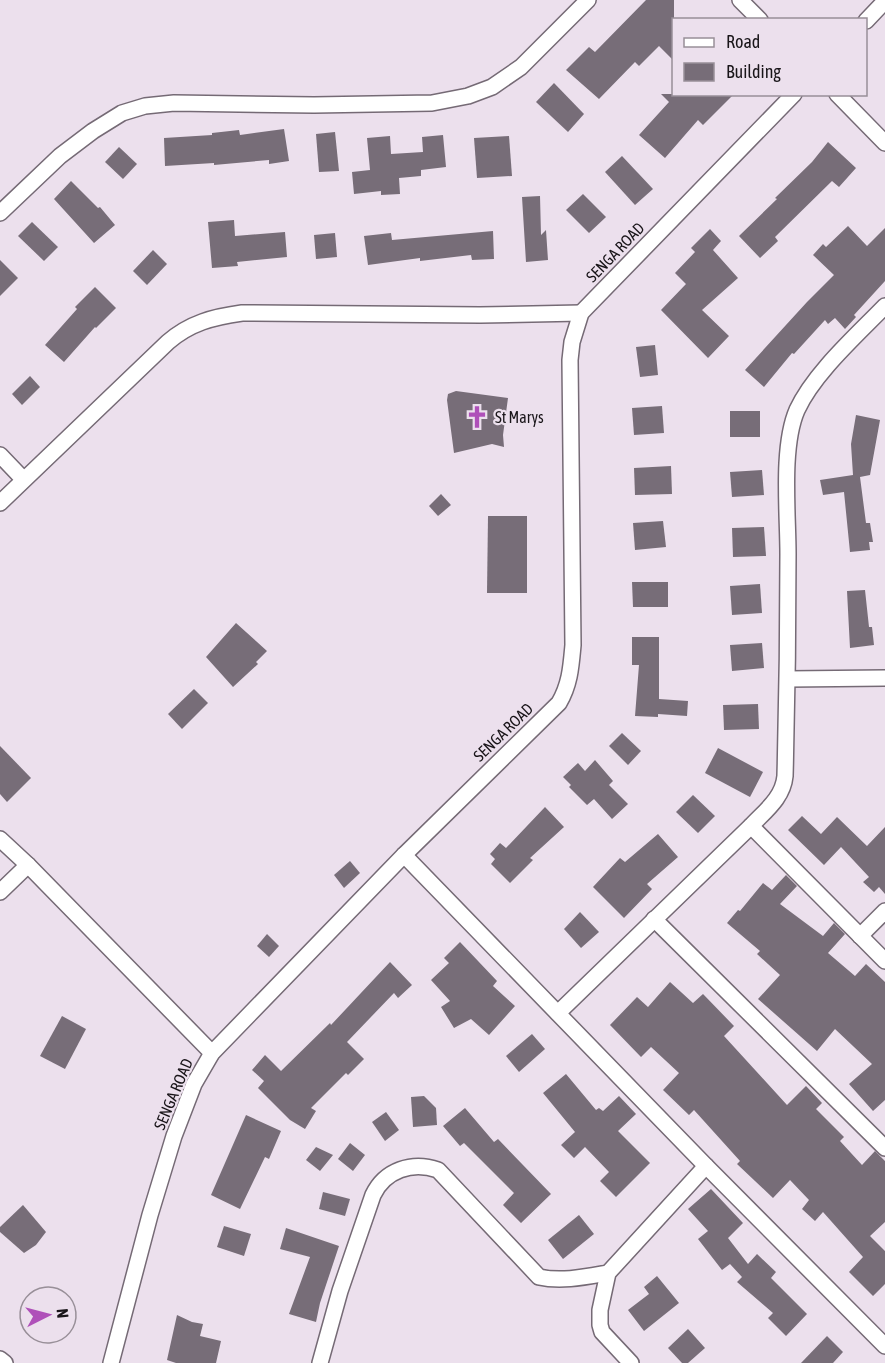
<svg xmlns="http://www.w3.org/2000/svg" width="885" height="1363" font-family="'Asap Condensed',sans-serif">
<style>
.building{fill:#776d78}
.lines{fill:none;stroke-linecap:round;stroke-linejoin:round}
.minor-casing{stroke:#756a75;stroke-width:18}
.minor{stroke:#fff;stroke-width:15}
.labels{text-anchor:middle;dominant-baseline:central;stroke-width:4.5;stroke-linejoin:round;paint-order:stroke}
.street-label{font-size:16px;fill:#191519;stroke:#ece0ed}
.poi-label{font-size:16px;fill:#191519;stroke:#ece0ed;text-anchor:start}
</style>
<rect width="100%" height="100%" fill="#ece0ed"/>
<g class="building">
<path d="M 646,0 L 674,0 L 674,61 L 659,46 L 639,66 L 635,62 L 599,99 L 566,70 L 589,47 L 595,52 Z"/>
<path d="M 554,83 L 584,114 L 568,132 L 536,102 Z"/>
<path d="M 661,94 L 734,94 L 703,125 L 698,120 L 665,158 L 639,135 L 669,102 Z"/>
<path d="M 284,129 L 289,161 L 269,164 L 269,160 L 214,165 L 214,163 L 165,166 L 164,138 L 212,135 L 212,133 L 239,130 L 240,135 Z"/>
<path d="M 335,132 L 339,171 L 319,172 L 316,134 Z"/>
<path d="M 443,135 L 446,167 L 421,170 L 421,176 L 399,178 L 400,194 L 381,195 L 381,191 L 354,194 L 352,172 L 370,170 L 367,138 L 390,136 L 391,154 L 423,152 L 422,137 Z"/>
<path d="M 509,136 L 512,176 L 477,178 L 474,138 Z"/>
<path d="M 828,142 L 856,168 L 839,187 L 832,181 L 775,237 L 778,241 L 760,258 L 739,236 L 777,199 L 775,198 L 812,162 Z"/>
<path d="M 119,147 L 137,164 L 123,179 L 105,162 Z"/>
<path d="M 622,156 L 653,189 L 635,205 L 605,172 Z"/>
<path d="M 71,181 L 98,208 L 100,207 L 115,225 L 94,243 L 54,199 Z"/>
<path d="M 583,194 L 606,217 L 589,233 L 566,210 Z"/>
<path d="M 540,196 L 541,235 L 546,230 L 548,260 L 526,262 L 522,197 Z"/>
<path d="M 234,220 L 235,236 L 285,232 L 287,257 L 237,262 L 238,266 L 212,268 L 208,222 Z"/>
<path d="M 32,222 L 58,247 L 44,261 L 18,236 Z"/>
<path d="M 848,226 L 867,246 L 885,228 L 885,281 L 854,315 L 856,317 L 845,329 L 835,318 L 828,324 L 825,320 L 794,354 L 792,353 L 764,387 L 745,370 L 807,302 L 834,275 L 813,255 L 823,244 L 826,247 Z"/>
<path d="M 710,229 L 721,241 L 713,250 L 738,278 L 702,310 L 729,336 L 708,358 L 661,310 L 686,284 L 675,273 L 695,252 L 691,248 Z"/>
<path d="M 493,231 L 494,259 L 472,260 L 471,255 L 420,261 L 420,258 L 368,265 L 364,236 L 391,233 L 392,240 Z"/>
<path d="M 335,233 L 337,257 L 316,259 L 314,235 Z"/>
<path d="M 153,250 L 167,264 L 147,285 L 133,271 Z"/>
<path d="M 0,260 L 18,278 L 0,296 Z"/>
<path d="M 95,287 L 116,308 L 96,328 L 95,327 L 64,362 L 45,345 L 77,309 L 75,307 Z"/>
<path d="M 655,345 L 658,375 L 640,377 L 636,347 Z"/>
<path d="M 30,376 L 40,387 L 22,405 L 12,394 Z"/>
<path d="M 456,391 L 508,398 L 503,435 L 504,447 L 492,444 L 454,453 L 447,400 L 448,394 Z"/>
<path d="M 662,406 L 664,433 L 634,435 L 632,408 Z"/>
<rect x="730" y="411" width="30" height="26"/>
<path d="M 856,415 L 880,420 L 870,475 L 860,477 L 866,523 L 870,523 L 873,542 L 869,542 L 870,550 L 850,552 L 844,492 L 823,495 L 820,480 L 853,475 L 851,444 Z"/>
<path d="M 671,466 L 672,494 L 635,495 L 634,468 Z"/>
<path d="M 762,470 L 764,495 L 732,497 L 730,472 Z"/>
<path d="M 441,494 L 451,505 L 438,516 L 429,506 Z"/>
<path d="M 488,516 L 527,516 L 527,593 L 487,593 Z"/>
<path d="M 663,521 L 666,547 L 635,550 L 633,523 Z"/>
<path d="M 764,527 L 766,556 L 733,557 L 732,528 Z"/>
<path d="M 632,582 L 668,582 L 668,607 L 633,607 Z"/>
<path d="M 760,584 L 762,613 L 732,615 L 730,586 Z"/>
<path d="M 865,590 L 869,627 L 872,627 L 874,645 L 850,648 L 847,591 Z"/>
<path d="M 236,623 L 267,651 L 256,662 L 258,664 L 233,687 L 206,657 Z"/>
<path d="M 632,637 L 659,637 L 659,699 L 688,701 L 687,716 L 658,714 L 658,717 L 635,716 L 639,665 L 632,665 Z"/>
<path d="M 762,643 L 764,668 L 732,671 L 730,645 Z"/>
<path d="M 194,689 L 208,703 L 182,729 L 168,714 Z"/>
<path d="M 758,704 L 759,729 L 724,730 L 723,705 Z"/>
<path d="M 622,733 L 641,751 L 628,765 L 609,746 Z"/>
<path d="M 0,746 L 31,778 L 7,802 L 0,794 Z"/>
<path d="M 718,748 L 763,772 L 750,797 L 705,773 Z"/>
<path d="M 595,760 L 613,781 L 609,785 L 628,804 L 612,819 L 594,799 L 587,805 L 569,787 L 571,785 L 563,777 L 578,763 L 585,771 Z"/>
<path d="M 693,795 L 715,816 L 698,833 L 676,812 Z"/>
<path d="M 545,807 L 564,827 L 530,858 L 533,860 L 510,883 L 491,864 L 495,859 L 490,854 L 500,843 L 506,848 Z"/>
<path d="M 802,816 L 821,834 L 837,817 L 867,846 L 885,827 L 885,894 L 879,887 L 874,892 L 863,882 L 869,877 L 841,847 L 824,865 L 788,830 Z"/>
<path d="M 658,834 L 678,857 L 647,884 L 652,889 L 624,918 L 593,887 L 620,858 L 625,862 Z"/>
<path d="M 350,861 L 360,873 L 344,888 L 334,875 Z"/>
<path d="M 786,875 L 797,886 L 780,904 L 823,936 L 834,923 L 845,934 L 828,953 L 855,976 L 866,964 L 885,982 L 885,1100 L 873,1111 L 849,1084 L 872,1064 L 835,1029 L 817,1051 L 758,999 L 780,975 L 757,954 L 760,951 L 727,923 L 738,910 L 740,911 L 763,883 L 772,890 Z"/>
<path d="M 580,912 L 599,932 L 581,948 L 564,929 Z"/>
<path d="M 267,934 L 279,946 L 269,957 L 257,946 Z"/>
<path d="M 460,942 L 497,981 L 493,986 L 515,1006 L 489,1035 L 471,1019 L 454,1028 L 441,1007 L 450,1001 L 431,980 L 449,963 L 444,958 Z"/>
<path d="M 390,962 L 412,985 L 398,998 L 394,993 L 347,1042 L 364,1059 L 348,1075 L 346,1073 L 311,1108 L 316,1111 L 305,1129 L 290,1120 L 258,1088 L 264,1081 L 252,1070 L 265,1055 L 281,1071 L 330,1023 L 331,1025 Z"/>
<path d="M 670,982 L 693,1003 L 703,994 L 734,1026 L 724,1036 L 787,1105 L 806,1086 L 822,1103 L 816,1109 L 844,1137 L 840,1141 L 862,1165 L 875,1151 L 885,1161 L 885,1222 L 870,1236 L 885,1251 L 885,1284 L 873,1296 L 849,1272 L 863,1257 L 823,1212 L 815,1221 L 802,1209 L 809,1200 L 790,1180 L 773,1198 L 737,1164 L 740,1161 L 694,1110 L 689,1115 L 663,1090 L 679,1073 L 651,1047 L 641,1057 L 610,1025 L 637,997 L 648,1007 Z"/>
<path d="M 62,1016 L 86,1029 L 65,1069 L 40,1056 Z"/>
<path d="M 532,1034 L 545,1049 L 519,1072 L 506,1056 Z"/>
<path d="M 566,1074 L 596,1110 L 599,1108 L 603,1111 L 619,1096 L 636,1114 L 618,1131 L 650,1163 L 616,1197 L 600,1181 L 609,1172 L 585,1147 L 574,1158 L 561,1145 L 575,1132 L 543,1093 Z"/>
<path d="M 424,1096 L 436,1108 L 437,1125 L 413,1127 L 411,1097 Z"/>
<path d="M 465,1108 L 494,1142 L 498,1139 L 551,1194 L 521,1223 L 503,1205 L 514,1193 L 464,1143 L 460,1146 L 443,1126 Z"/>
<path d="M 386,1112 L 399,1130 L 385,1141 L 372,1122 Z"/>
<path d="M 246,1115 L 281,1131 L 269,1159 L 265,1157 L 240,1209 L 211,1195 Z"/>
<path d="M 350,1143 L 365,1155 L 353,1171 L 338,1159 Z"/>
<path d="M 316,1147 L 333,1155 L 320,1171 L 306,1160 Z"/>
<path d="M 711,1189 L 743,1223 L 728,1238 L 748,1264 L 757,1254 L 776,1272 L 771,1278 L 807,1314 L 786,1336 L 768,1318 L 773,1313 L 737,1282 L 742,1277 L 730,1264 L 722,1270 L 698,1239 L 708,1231 L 688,1209 Z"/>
<path d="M 323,1192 L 350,1199 L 345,1216 L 319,1209 Z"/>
<path d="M 23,1205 L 46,1232 L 36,1245 L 24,1253 L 0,1232 L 0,1227 Z"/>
<path d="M 579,1215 L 594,1234 L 563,1259 L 548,1240 Z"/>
<path d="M 224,1226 L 251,1234 L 244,1256 L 217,1247 Z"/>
<path d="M 286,1228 L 339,1246 L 320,1303 L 316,1322 L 289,1314 L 310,1257 L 280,1249 Z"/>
<path d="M 657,1276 L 679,1303 L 644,1331 L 628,1310 L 649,1294 L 644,1287 Z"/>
<path d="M 177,1315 L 192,1322 L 203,1324 L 200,1336 L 221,1341 L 216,1363 L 176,1363 L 167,1360 Z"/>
<path d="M 688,1329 L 705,1348 L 688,1363 L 682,1363 L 668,1348 Z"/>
<path d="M 827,1336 L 843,1352 L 833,1363 L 801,1363 Z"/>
</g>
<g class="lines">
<g class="minor-casing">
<g id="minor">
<path d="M 740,0 L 760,20"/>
<path d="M 866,21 L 885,1"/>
<path d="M 837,94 L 885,143"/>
<path d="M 0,213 L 60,156 L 93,131 L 122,113 L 145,106 L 174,103 L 314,105 L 432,103 L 468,96 L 492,87 L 521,67 L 588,0"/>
<path d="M 0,455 L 23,479"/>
<path d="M 0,503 L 168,342 C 190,323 213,317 242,313 L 480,315 L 581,313"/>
<path d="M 788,679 L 885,678"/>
<path d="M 751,826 L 885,961"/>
<path d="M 0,839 L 28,865 L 212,1053"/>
<path d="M 404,855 L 706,1166 L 885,1346"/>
<path d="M 0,892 L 28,865"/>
<path d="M 654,919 L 885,1148"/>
<path d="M 860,936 L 885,911"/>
<path d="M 558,1013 L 751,826 C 765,811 783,798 785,776 C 787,702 788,628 788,554 C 788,513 781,447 797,410 C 814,373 857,335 885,306"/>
<path d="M 0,1359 L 5,1363"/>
<path d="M 111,1363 L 150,1215 L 174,1136 L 194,1084 L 212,1053 L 404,855 L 559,703 C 570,684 571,667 573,645 L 570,360 L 572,342 L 581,313 L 794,94"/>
<path d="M 320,1363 L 340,1291 L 373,1195 C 385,1170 412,1161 438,1170 L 539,1277 C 561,1282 585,1277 608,1273"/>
<path d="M 631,1363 L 602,1332 L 600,1325 L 600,1310 L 608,1273 L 706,1166"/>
</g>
</g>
<use href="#minor" class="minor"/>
</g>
<defs>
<g id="church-bare" transform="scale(1.8)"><path d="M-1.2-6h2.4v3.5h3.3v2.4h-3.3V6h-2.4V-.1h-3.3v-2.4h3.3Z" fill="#af50b9" stroke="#ece0ed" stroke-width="2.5" paint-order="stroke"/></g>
</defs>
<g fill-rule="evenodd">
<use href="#church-bare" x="477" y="417"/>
</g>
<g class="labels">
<g class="street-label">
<text transform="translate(615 252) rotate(-46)">SENGA ROAD</text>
<text transform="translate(503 732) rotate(-44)">SENGA ROAD</text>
<text transform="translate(173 1094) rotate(-67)">SENGA ROAD</text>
</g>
<g class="poi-label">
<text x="495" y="417">St Marys</text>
</g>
</g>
<rect x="672" y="18" width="195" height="78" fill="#ece0ed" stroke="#988f98" stroke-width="1.5"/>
<rect x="684" y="38" width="30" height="9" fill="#ffffff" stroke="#988f98" stroke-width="1.5"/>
<text x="726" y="48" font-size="18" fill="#191519">Road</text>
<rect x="684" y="63" width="30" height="18" fill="#776d78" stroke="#988f98" stroke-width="1.5"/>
<text x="726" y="78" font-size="18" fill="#191519">Building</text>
<g transform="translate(48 1315) rotate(84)"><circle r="28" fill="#ece0ed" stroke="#988f98" stroke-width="1.5"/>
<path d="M0-4.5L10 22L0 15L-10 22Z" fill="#af50b9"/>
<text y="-9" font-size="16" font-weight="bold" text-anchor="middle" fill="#191519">N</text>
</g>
</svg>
